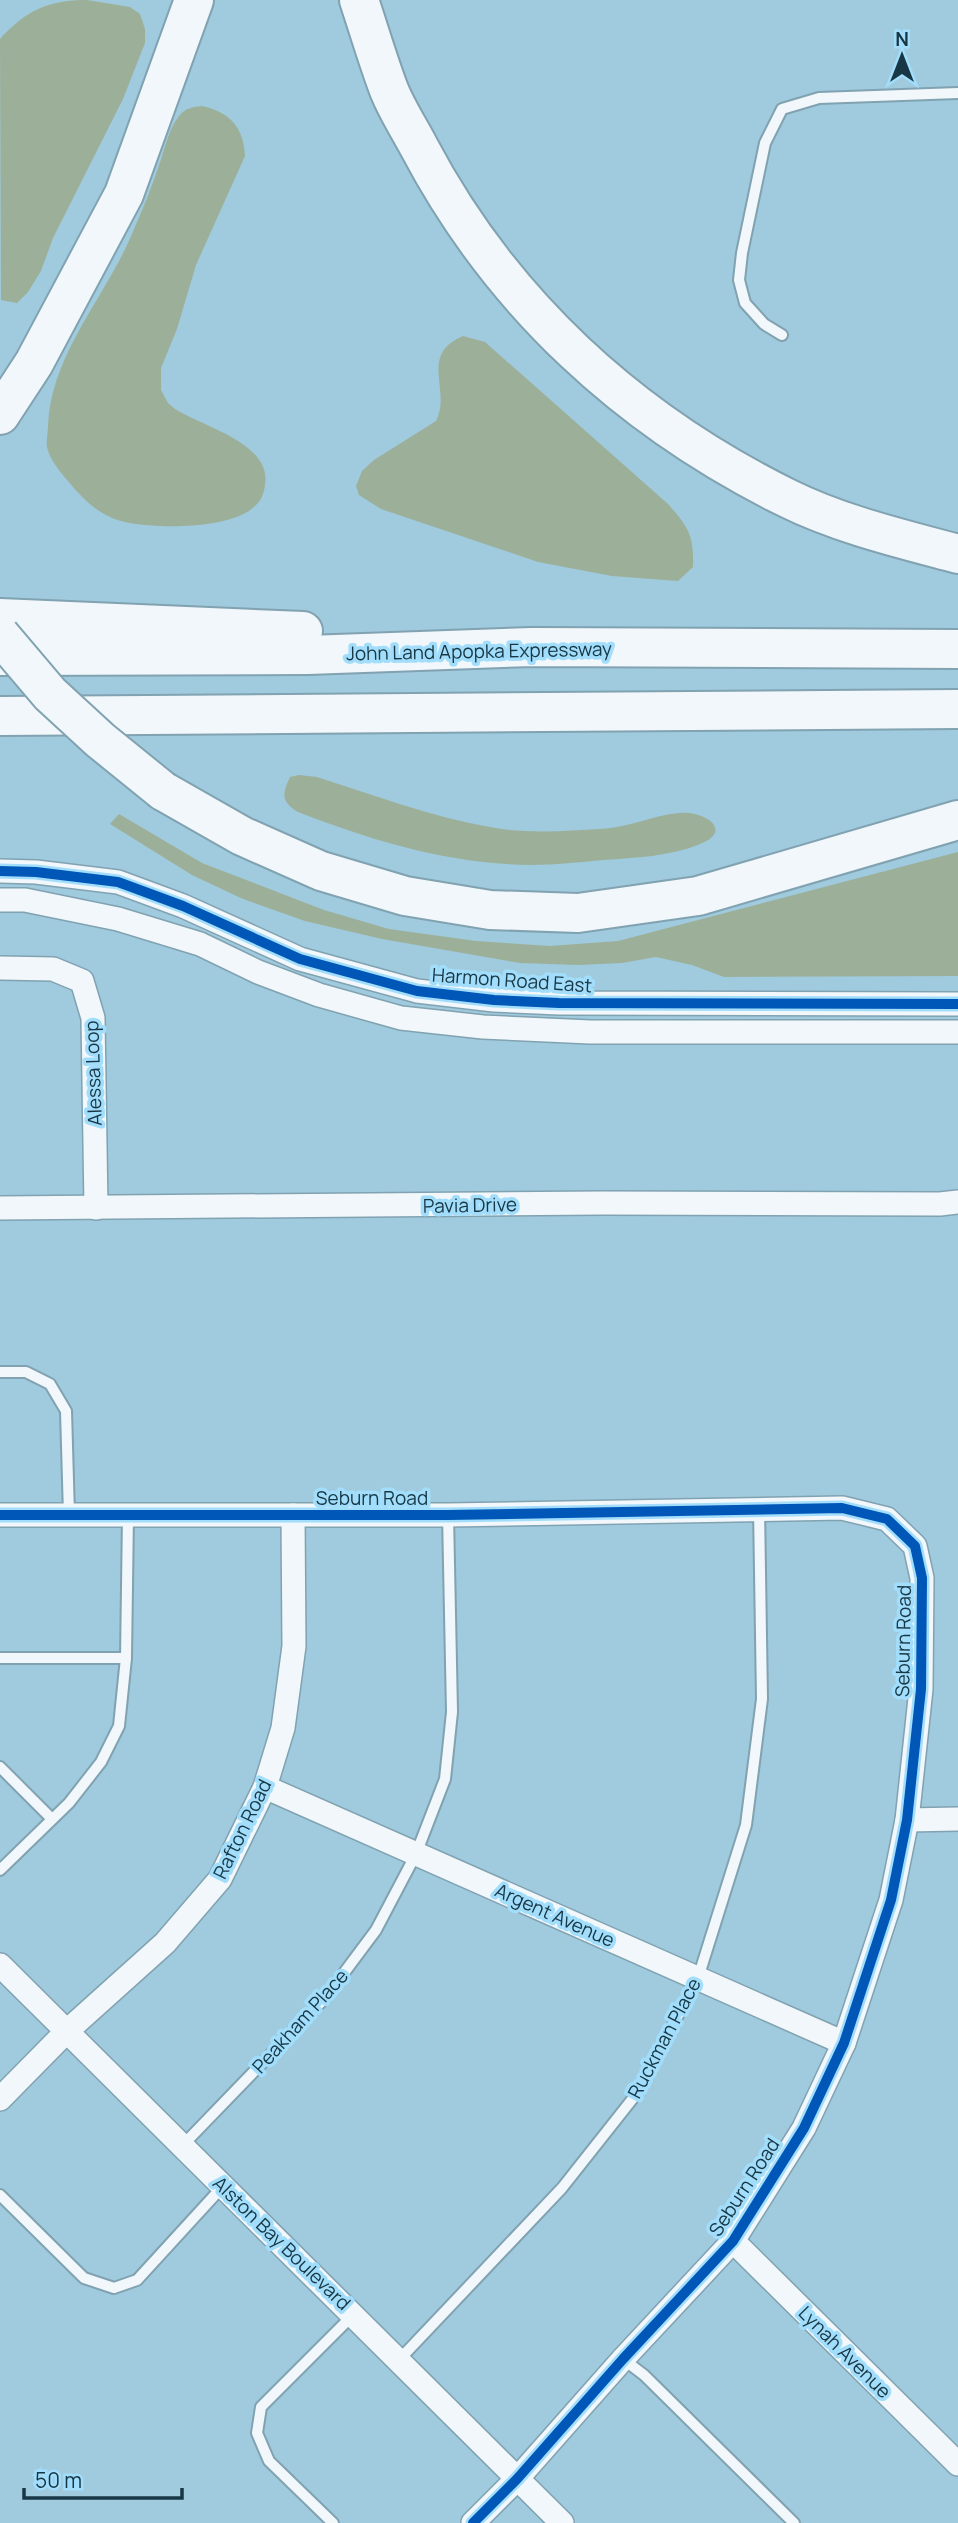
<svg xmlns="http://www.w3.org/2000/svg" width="958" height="2523" font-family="Manrope,sans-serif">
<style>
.green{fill:#9cb099}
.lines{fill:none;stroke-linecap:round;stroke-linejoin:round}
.service-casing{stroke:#80a2b1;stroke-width:14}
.minor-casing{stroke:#80a2b1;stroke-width:26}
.motorway-casing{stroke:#80a2b1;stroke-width:42}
.service{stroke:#f1f7fa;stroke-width:10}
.minor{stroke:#f1f7fa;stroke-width:23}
.motorway{stroke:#f1f7fa;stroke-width:38}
.motorway-bridge-casing{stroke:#80a2b1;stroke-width:42;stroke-linecap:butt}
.motorway-bridge{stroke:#f1f7fa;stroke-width:38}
.cycleway-casing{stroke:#a2defb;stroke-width:15}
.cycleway{stroke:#0057b8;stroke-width:10}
.labels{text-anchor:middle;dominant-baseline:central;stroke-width:7;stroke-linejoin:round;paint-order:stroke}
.street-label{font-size:19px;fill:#173745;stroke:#a2defb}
</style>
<rect width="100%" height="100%" fill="#a0cadd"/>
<g class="green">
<path d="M 87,0 L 130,7 L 140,14 L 145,29 L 145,43 L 123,99 L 53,238 L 41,271 L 28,292 L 17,303 L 1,300 L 0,39 C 26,10 49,0 87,0 Z"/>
<path d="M 202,106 C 230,112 244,128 245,156 L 196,265 L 177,329 L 161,368 L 161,390 L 168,403 L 175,409 C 203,427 272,443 265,485 C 264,492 262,499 257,504 C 239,525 187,527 161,526 C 119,524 101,519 73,487 C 64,476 50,462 47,447 C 46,441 48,433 48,426 C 51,352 108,295 134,229 C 143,208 152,187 159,165 C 165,149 168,130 179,116 C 186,108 192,107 202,106 Z"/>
<path d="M 463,336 L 485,342 L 668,504 C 689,528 694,535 693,567 L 678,581 L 612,576 L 538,562 L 381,509 L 359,495 L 356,486 L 362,471 L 374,460 L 436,421 C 452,391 418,355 463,336 Z"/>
<path d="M 299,775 L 317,777 C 374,795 431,817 490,827 C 526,834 565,831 601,829 C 628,828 653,815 679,813 C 704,810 736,831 698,845 C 669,856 635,858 604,860 C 580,862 555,865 530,865 C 449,864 373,841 298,812 C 281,802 282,794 290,777 Z"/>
<path d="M 119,814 L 202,863 L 324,910 L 389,929 L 476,941 L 550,946 L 618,941 L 958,852 L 958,976 L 724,977 L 692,965 L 656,957 L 622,963 L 578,965 L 520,963 L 382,939 L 305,921 L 243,899 L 192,875 L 110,824 Z"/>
</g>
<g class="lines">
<g class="service-casing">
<g id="service">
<path d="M 782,335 L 764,324 L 745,303 L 739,280 L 742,253 L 765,143 L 782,109 L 819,98 L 958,93"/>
<path d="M 0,1372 L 26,1372 L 50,1384 L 66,1411 L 69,1515"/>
<path d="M 0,1658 L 126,1658"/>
<path d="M 0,1767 L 52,1819"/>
<path d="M 0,1870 L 69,1803 L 101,1762 L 119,1726 L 126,1658 L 128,1515"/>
<path d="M 182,2146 L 326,1997 L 376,1930 L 416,1854 L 445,1779 L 452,1712 L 448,1515"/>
<path d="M 0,2195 L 84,2278 L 114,2288 L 137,2280 L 223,2186"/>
<path d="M 623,2359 L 644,2375 L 794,2523"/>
<path d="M 398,2361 L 562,2188 L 634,2097 L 698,1978 L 746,1825 L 762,1699 L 759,1508"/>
<path d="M 333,2523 L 269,2461 L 257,2433 L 261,2407 L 354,2314"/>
</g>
</g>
<g class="minor-casing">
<g id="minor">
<path d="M 0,871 L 36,872 L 118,882 L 183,906 L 300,959 L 417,991 L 494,1000 L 559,1003 L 958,1004"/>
<path d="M 0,900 L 25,900 L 118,919 L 200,944 L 258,972 L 319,995 L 401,1018 L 483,1027 L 590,1032 L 958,1032"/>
<path d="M 0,968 L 53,969 L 82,981 L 93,1018 L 96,1208"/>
<path d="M 0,1208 L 602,1203 L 940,1204 L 958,1202"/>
<path d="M 0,1515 L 448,1515 L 842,1508 L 887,1519 L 915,1546 L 922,1578 L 921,1689 L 907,1820 L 891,1900 L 844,2043 L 804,2128 L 733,2241 L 623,2359 L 517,2479 L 473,2523"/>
<path d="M 265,1787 L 844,2043"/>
<path d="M 907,1820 L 958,1819"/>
<path d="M 0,1965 L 562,2523"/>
<path d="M 0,2099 L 67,2031 L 165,1943 L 220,1879 L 265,1787 L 283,1728 L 294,1646 L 293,1515"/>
<path d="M 733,2241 L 958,2464"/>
</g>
</g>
<g class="motorway-casing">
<g id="motorway">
<path d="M 359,0 C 369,30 378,61 389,90 C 397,110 409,128 419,147 C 501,303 629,420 787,498 C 839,524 902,539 958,554"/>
<path d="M 0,415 L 34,363 L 124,194 L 194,0"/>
<path d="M 0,618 L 303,631"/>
<path d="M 0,656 L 308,655 L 532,647 L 958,649"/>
<path d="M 0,716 L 958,709"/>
<path d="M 163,791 L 242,836 L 321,871 L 405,896 L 490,910 L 578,913 L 698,896 L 958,820"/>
</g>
</g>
<use href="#service" class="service"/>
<use href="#minor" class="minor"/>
<use href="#motorway" class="motorway"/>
<g class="motorway-bridge-casing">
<path id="motorway-bridge" d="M 0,635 L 50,694 L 100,740 L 163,791"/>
</g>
<use href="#motorway-bridge" class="motorway-bridge"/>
<g class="cycleway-casing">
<g id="cycleway">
<path d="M 0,871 L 36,872 L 118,882 L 183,906 L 300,959 L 417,991 L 494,1000 L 559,1003 L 958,1004"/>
<path d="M 0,1515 L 448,1515 L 842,1508 L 887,1519 L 915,1546 L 922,1578 L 921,1689 L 907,1820 L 891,1900 L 844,2043 L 804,2128 L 733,2241 L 623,2359 L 517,2479 L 473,2523"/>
</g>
</g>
<use href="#cycleway" class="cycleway"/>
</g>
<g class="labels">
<g class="street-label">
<text transform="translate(479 651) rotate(-1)">John Land Apopka Expressway</text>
<text transform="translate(512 980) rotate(4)">Harmon Road East</text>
<text transform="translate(93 1073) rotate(-92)">Alessa Loop</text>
<text transform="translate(470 1205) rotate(-1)">Pavia Drive</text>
<text x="372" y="1498">Seburn Road</text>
<text transform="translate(903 1641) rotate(-89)">Seburn Road</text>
<text transform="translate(242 1829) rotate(-64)">Rafton Road</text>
<text transform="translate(555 1915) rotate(24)">Argent Avenue</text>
<text transform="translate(300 2021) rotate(-48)">Peakham Place</text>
<text transform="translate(664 2038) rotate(-62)">Ruckman Place</text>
<text transform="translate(744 2187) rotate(-57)">Seburn Road</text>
<text transform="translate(282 2243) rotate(44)">Alston Bay Boulevard</text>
<text transform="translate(845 2352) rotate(45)">Lynah Avenue</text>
</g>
</g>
<g transform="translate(902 56)" stroke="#a2defb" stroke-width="5" paint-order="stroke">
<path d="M0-5L12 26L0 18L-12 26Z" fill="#173745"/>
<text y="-10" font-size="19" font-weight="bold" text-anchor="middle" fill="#173745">N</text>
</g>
<path d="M24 2488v10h158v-10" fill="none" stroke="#173745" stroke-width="3.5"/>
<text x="35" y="2488" font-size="21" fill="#173745" stroke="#a2defb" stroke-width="5" paint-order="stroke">50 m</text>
</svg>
